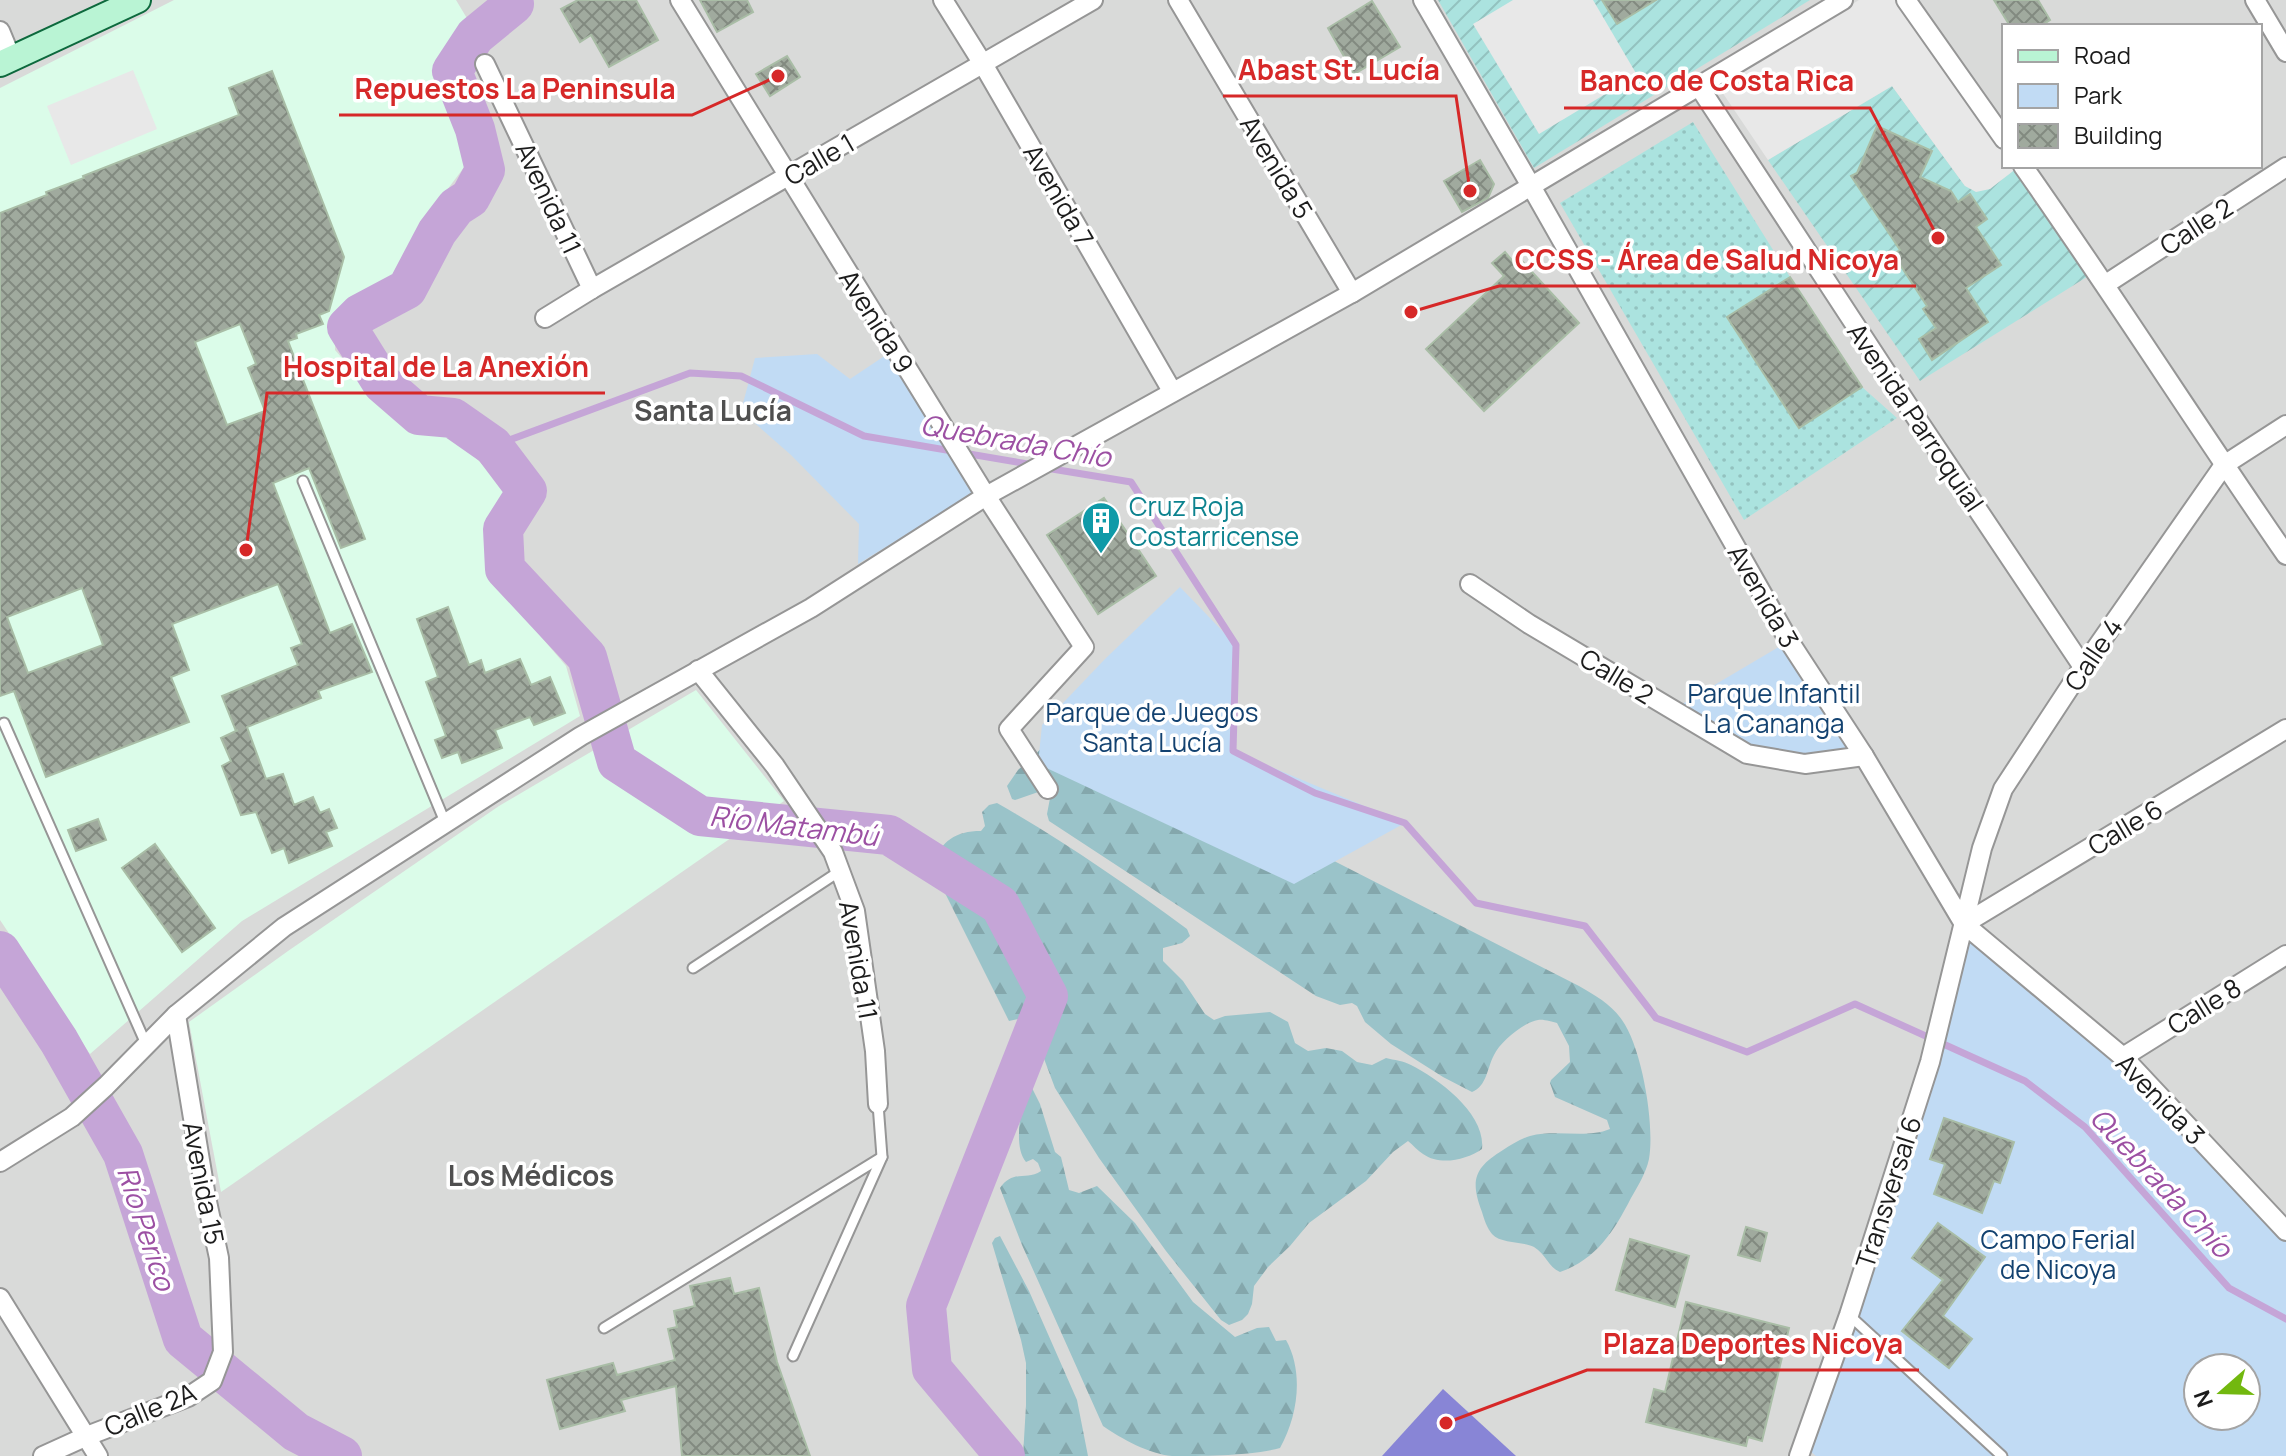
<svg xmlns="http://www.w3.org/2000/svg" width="2286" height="1456" font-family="Manrope,sans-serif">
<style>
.residential{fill:#d9dad9;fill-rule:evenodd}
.education{fill:#dbfce9}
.grass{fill:url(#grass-dots)}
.forest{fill:url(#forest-firs)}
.park{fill:#c1dbf4;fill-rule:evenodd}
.garden{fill:url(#garden-furrows);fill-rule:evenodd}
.pitch{fill:#8885d6}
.parking{fill:#e8e8e8}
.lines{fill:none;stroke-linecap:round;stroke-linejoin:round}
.stream{stroke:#c5a5d7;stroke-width:7}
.river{stroke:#c5a5d7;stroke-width:40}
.building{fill:url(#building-cross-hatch);stroke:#a9bda6;stroke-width:2;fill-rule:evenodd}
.service-casing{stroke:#969696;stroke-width:13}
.minor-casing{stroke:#969696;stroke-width:22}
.secondary-casing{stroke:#0d693d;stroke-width:28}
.service{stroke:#fff;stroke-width:9}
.minor{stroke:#fff;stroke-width:18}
.secondary{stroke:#b9f4d4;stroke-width:24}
.labels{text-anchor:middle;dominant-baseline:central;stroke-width:7;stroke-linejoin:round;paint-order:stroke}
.street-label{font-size:26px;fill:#1c1c1c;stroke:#fff}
.culture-label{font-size:26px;fill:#0d838f;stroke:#fff;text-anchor:start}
.park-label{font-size:26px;fill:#134270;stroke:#fff}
.neighbourhood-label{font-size:28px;font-weight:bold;fill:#4f4f4f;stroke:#fff}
.water-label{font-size:28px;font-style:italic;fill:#9c50a3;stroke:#fff}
.leader{fill:none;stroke:#d62828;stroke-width:3}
.callout-dot{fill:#d62828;stroke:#fff;stroke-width:3}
.callout-label{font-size:28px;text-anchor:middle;font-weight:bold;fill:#d62828;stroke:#fff;stroke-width:7;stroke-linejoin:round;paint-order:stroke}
</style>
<defs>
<pattern id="grass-dots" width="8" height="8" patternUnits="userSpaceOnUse" patternTransform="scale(2)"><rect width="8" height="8" fill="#abe3df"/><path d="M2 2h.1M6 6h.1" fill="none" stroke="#93c2bf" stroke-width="1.8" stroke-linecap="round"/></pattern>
<pattern id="forest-firs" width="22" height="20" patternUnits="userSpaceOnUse" patternTransform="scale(2)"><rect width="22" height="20" fill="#9ac3c9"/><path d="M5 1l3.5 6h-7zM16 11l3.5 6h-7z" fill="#84a7ac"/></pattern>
<pattern id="garden-furrows" width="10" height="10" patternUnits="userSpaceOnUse" patternTransform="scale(2)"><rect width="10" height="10" fill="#abe3df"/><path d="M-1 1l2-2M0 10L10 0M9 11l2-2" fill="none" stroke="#93c2bf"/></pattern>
<pattern id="building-cross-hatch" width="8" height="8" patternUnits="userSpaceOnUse" patternTransform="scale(2)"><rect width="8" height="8" fill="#a0aa9e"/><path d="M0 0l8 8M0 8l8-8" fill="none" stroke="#828a80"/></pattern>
</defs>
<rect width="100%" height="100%" fill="#e2ece3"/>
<path class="residential" d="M 0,0 L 2286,0 L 2286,1456 L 0,1456 ZM 2004,26 L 2260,26 L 2260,166 L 2004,166 ZM 2198,1368 L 2246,1368 L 2246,1416 L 2198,1416 Z"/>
<g class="education">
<path d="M 174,0 L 456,0 L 468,20 L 442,53 L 442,88 L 468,162 L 438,202 L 393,277 L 336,318 L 335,350 L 381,403 L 418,430 L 450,431 L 505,488 L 490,521 L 493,580 L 566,666 L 580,716 L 242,921 L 90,1054 L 0,920 L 0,88 Z"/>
<path d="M 696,690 L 784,801 L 221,1192 L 189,1022 L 288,951 L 499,806 Z"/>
</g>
<path class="grass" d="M 1693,122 L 1790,277 L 1727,318 L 1798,428 L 1862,387 L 1897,418 L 1744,520 L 1560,203 Z"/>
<g class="forest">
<path d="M 1045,745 L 1197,791 L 1579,986 C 1596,996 1611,1004 1622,1020 C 1642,1048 1655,1125 1649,1159 C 1646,1173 1638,1186 1631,1198 C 1614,1231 1597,1259 1560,1272 C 1548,1267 1546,1254 1534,1247 C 1522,1241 1501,1244 1492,1234 C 1487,1228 1484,1219 1482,1212 C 1470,1180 1474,1168 1503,1150 C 1511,1145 1520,1139 1530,1136 C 1557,1129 1586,1139 1610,1129 L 1607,1120 L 1555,1097 L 1550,1083 L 1551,1080 L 1570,1062 L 1569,1046 L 1557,1023 C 1552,1022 1544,1019 1538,1020 C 1524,1022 1500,1042 1494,1055 C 1487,1068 1487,1086 1472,1092 L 1443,1077 L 1391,1044 L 1365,1022 L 1357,1006 L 1352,1003 L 1340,1005 L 1316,996 L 1049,821 L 1047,814 L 1051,793 L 1044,790 L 1015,800 L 1012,799 L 1007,786 L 1018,770 Z"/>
<path d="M 997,803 C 1063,841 1126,884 1187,929 L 1190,936 L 1182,943 L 1163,948 L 1163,961 L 1183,981 L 1205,1014 L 1214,1020 L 1225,1016 L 1270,1012 L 1288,1022 L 1295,1043 L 1308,1051 L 1326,1048 L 1342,1051 L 1357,1062 L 1372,1065 L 1386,1058 C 1394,1060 1404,1061 1411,1065 C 1439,1079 1486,1114 1482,1149 C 1466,1160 1440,1166 1423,1154 C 1418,1151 1413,1145 1408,1141 L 1393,1152 L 1366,1181 L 1309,1223 L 1290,1246 L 1268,1267 L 1254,1286 L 1252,1304 L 1248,1314 L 1242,1320 L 1229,1325 L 1221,1320 L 1166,1251 L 1099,1158 L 1055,1088 L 1037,1040 L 1023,1018 L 1009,1021 L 936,875 L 932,864 C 942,841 955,831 981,831 L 985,826 L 982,812 L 989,805 Z"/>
<path d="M 1032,1088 L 1040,1104 L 1055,1152 L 1061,1157 L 1069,1190 L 1079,1193 L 1097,1186 L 1135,1223 L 1193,1302 L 1235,1337 L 1257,1328 L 1269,1327 L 1276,1341 L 1286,1340 C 1304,1372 1298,1416 1280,1448 C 1252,1456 1202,1456 1172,1456 C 1149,1454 1122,1439 1103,1426 L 1022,1245 L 1000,1188 C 1013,1169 1026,1181 1041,1171 L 1038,1163 L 1033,1159 L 1026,1162 C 1013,1147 1021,1109 1026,1090 Z"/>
<path d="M 1000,1236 L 1029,1291 L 1077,1400 L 1088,1456 L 1023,1456 L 1026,1405 L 1026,1363 L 1021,1340 L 992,1243 L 995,1238 Z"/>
</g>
<g class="park">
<path d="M 895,349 L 981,489 L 858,564 L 859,524 L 791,455 L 741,411 L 755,358 L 817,354 L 850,379 Z"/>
<path d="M 1180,587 L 1236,645 L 1233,751 L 1405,823 L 1294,884 L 1038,764 L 1042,725 L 1105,659 Z"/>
<path d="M 1789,641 L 1864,756 L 1747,754 L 1672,710 Z"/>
<path d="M 1964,924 L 2123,1057 L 2286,1231 L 2286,1456 L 1816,1456 L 1802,1444 ZM 2198,1368 L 2246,1368 L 2246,1416 L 2198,1416 Z"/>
</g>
<g class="garden">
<path d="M 1438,0 L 1810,0 L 1534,168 Z"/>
<path d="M 1892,86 L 1965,186 L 2017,168 L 2090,275 L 1920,381 L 1768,160 ZM 1877,126 L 1931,152 L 1920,177 L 1951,191 L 1958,202 L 1971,194 L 1987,219 L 1976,227 L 2001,265 L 1955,296 L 1979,308 L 1988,322 L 1932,360 L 1919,339 L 1936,328 L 1923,310 L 1927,306 L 1893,255 L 1900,250 L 1851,177 L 1877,159 L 1865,153 Z"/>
</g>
<path class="pitch" d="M 1443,1389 L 1516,1456 L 1382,1456 Z"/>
<g class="parking">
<path d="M 1513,0 L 1593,0 L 1637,75 L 1539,134 L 1473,24 Z"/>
<path d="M 1859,0 L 1897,0 L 2004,150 L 2004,166 L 2016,166 L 2017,168 L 1990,189 L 1976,192 L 1965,186 L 1892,86 L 1768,160 L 1718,86 Z"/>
<path d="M 133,70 L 157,129 L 71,165 L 47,106 Z"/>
</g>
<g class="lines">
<g class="stream">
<path d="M 493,446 L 690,373 L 741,376 L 864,436 L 1034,465"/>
<path d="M 1046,468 L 1131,482 L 1236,645 L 1233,751 L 1315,793 L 1405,823 L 1476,903 L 1585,926 L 1656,1018 L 1747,1052 L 1855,1004 L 2025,1081 L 2085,1127 L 2229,1288 L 2286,1319"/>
</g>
<g class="river">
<path d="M 513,0 L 514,4 L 475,36 L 452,71 L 475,129 L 485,170 L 470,198 L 456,207 L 437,232 L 407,289 L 360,314 L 347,327 L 382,383 L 419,415 L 453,418 L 493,446 L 527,491 L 503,529 L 505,569 L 587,657 L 617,762 L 700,816 L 889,835 L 1000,905 L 1048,996 L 926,1306 L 932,1369 L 1005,1456"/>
<path d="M 0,951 L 59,1041 L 123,1154 L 183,1339 L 296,1432 L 342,1456"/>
</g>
</g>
<g class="building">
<path d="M 578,0 L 636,0 L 658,40 L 609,67 L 591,35 L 580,42 L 561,9 Z"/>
<path d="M 700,0 L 747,0 L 753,12 L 717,32 Z"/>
<path d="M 1602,0 L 1656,0 L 1617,24 Z"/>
<path d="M 1994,0 L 2038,0 L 2050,20 L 2041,26 L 2010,26 Z"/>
<path d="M 1372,1 L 1400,47 L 1354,74 L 1328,28 Z"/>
<path d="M 787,56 L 800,77 L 770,96 L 756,74 Z"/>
<path d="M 272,71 L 344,257 L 329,311 L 319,315 L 323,324 L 296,334 L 297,338 L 288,341 L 365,539 L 341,548 L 309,468 L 273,483 L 330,633 L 352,624 L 372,672 L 318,691 L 321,698 L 247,727 L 266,779 L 283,774 L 294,805 L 313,797 L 320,813 L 329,809 L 337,828 L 326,832 L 332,846 L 289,863 L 284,848 L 272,853 L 256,812 L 241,815 L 222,766 L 231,761 L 221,738 L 238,730 L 236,731 L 222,696 L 298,665 L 291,648 L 302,644 L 278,584 L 172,624 L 189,670 L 171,677 L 189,722 L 46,777 L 14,691 L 0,696 L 0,213 L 47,195 L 46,192 L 84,178 L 83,176 L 239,115 L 229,88 ZM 240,324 L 256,364 L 248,368 L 265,411 L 227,425 L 195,342 ZM 82,588 L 103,645 L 28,673 L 7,617 Z"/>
<path d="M 1877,126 L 1932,151 L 1920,177 L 1951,191 L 1958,202 L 1970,194 L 1987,219 L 1976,227 L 2001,265 L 1966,288 L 1988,322 L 1932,360 L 1919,339 L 1936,328 L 1923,309 L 1927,306 L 1893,254 L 1900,250 L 1851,176 L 1857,173 Z"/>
<path d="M 1480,160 L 1494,184 L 1488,198 L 1462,212 L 1444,181 Z"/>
<path d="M 1505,252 L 1516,265 L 1521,260 L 1579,323 L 1484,411 L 1426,349 L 1504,276 L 1492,263 Z"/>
<path d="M 1790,277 L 1862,387 L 1799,428 L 1727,317 Z"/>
<path d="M 1104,498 L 1156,576 L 1098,614 L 1047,535 Z"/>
<path d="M 448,607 L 469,665 L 481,660 L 485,673 L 520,659 L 531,685 L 550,677 L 565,713 L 534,725 L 530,717 L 495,730 L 502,748 L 462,763 L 458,752 L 442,758 L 435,740 L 446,736 L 426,682 L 438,677 L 417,619 Z"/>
<path d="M 98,819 L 106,840 L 76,851 L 68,830 Z"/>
<path d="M 155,844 L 215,928 L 182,952 L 122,868 Z"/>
<path d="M 1944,1118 L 2014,1142 L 2000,1183 L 1994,1181 L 1982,1213 L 1934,1194 L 1945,1164 L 1930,1159 Z"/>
<path d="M 1938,1223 L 1985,1257 L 1943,1316 L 1972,1339 L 1949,1368 L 1902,1331 L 1943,1280 L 1912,1258 Z"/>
<path d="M 1746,1227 L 1767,1233 L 1760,1261 L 1738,1255 Z"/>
<path d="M 1630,1239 L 1689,1256 L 1675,1307 L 1616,1290 Z"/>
<path d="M 730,1278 L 734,1294 L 759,1288 L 777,1362 L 810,1456 L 682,1456 L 676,1386 L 621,1400 L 625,1411 L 560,1429 L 547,1380 L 613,1363 L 617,1375 L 675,1360 L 668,1329 L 677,1327 L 674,1311 L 695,1306 L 690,1286 Z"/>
<path d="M 1686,1302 L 1789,1328 L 1762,1441 L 1748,1437 L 1746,1446 L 1646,1422 L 1654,1389 L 1665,1392 Z"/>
</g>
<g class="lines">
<g class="service-casing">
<g id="service">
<path d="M 303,481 L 445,822"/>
<path d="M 4,723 L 146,1044"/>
<path d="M 693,968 L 840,871"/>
<path d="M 1849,1315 L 2002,1456"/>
<path d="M 604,1328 L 882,1157"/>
<path d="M 793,1356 L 882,1157 L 878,1104"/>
</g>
</g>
<g class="minor-casing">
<g id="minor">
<path d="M 680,0 L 986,496 L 1084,647 L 1009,729 L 1048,789"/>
<path d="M 943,0 L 983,64 L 1172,391"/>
<path d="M 1178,0 L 1352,293"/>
<path d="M 1423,0 L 1531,186 L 1789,641 L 1864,756 L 1964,924 L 2123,1057 L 2286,1231"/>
<path d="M 1906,0 L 2004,139"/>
<path d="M 2255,0 L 2286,52"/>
<path d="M 0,31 L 12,60"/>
<path d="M 485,64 L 592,289"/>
<path d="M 1698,85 L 1907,404 L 2083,667"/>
<path d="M 2023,166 C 2113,294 2197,426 2286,555"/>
<path d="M 2106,284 L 2286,167"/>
<path d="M 545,318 L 592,289 L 1093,0"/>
<path d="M 1470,584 L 1529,624 L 1747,754 L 1805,764 L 1864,756"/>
<path d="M 698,670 L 775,766 L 833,852 L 855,911 L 875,1051 L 878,1104"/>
<path d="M 1964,924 L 2286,729"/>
<path d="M 2123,1057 L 2286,955"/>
<path d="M 0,1162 L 72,1117 L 106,1086 L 176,1015 L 284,927 L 581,736 L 811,608 L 986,496 L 1352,293 L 1843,0"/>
<path d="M 0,1298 L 98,1456"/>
<path d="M 43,1456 L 87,1436 L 188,1397 L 212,1381 L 223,1352 L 219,1258 L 206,1197 L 176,1015"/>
<path d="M 1799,1456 L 1849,1315 L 1930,1062 L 1982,848 L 2003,789 L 2083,667 L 2224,465 L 2286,425"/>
</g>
</g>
<g class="secondary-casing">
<path id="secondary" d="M 0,64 L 138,0"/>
</g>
<use href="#service" class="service"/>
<use href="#minor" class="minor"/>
<use href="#secondary" class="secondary"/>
</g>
<defs>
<g id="building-pin" transform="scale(2)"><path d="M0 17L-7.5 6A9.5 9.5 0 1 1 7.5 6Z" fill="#0f9aa8" stroke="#fff"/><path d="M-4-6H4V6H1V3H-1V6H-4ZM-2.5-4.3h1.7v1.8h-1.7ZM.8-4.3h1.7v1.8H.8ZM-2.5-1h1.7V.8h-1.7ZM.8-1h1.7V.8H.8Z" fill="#fff"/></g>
</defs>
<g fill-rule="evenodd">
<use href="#building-pin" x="1101" y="521"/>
</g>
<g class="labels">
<g class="street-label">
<text transform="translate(819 159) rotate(-30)">Calle 1</text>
<text transform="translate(1277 167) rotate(59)">Avenida 5</text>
<text transform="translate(1059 195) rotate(60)">Avenida 7</text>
<text transform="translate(549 198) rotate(65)">Avenida 11</text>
<text transform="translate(2196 226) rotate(-33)">Calle 2</text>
<text transform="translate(877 321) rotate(58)">Avenida 9</text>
<text transform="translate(1916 417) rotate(56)">Avenida Parroquial</text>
<text transform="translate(1764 596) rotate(60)">Avenida 3</text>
<text transform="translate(2093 654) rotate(-56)">Calle 4</text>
<text transform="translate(1617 676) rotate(31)">Calle 2</text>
<text transform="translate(2125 827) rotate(-31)">Calle 6</text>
<text transform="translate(859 960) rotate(80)">Avenida 11</text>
<text transform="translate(2204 1006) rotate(-32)">Calle 8</text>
<text transform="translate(2161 1099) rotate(46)">Avenida 3</text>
<text transform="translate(204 1183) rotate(79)">Avenida 15</text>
<text transform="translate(1888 1192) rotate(-72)">Transversal 6</text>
<text transform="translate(150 1409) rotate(-23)">Calle 2A</text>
</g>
<g class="culture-label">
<text x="1129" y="506">Cruz Roja<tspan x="1129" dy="30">Costarricense</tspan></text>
</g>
<g class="park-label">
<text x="1774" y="693">Parque Infantil<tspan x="1774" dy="30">La Cananga</tspan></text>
<text x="1152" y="712">Parque de Juegos<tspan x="1152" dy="30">Santa Lucía</tspan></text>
<text x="2058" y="1239">Campo Ferial<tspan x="2058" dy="30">de Nicoya</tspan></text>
</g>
<g class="neighbourhood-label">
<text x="713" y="410">Santa Lucía</text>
<text x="531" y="1175">Los Médicos</text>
</g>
<g class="water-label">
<text transform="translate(1016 440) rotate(10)">Quebrada Chío</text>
<text transform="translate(794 825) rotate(7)">Río Matambú</text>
<text transform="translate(2162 1182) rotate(47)">Quebrada Chío</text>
<text transform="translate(147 1228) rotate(72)">Río Perico</text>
</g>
</g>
<path class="leader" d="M1470 191L1456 96H1223M1938 238L1870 108H1564M778 76L692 115H339M1411 312L1499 286H1916M246 550L267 393H605M1446 1423L1587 1370H1919"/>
<g class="callout-dot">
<circle cx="1470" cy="191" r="8"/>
<circle cx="1938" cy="238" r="8"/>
<circle cx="778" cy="76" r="8"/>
<circle cx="1411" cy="312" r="8"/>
<circle cx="246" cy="550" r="8"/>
<circle cx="1446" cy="1423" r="8"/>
</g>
<g class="callout-label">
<text x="1339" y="80">Abast St. Lucía</text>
<text x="1717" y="91">Banco de Costa Rica</text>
<text x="515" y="99">Repuestos La Peninsula</text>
<text x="1707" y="270">CCSS - Área de Salud Nicoya</text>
<text x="436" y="377">Hospital de La Anexión</text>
<text x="1753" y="1354">Plaza Deportes Nicoya</text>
</g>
<rect x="2002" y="24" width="260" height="144" fill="#ffffff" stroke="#a4a4a4" stroke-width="2"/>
<rect x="2018" y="50" width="40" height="12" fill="#b9f4d4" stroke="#a4a4a4" stroke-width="2"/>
<text x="2074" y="64" font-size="24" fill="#1c1c1c">Road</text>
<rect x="2018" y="84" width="40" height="24" fill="#c1dbf4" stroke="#a4a4a4" stroke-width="2"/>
<text x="2074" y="104" font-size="24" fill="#1c1c1c">Park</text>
<rect x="2018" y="124" width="40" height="24" fill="url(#building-cross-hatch)" stroke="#a4a4a4" stroke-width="2"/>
<text x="2074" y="144" font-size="24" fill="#1c1c1c">Building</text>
<g transform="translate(2222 1392) rotate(250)"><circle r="38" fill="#ffffff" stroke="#a4a4a4" stroke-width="2"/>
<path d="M0-6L14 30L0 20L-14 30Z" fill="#72b80f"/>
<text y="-12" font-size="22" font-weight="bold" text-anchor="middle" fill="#1c1c1c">N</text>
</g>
</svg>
